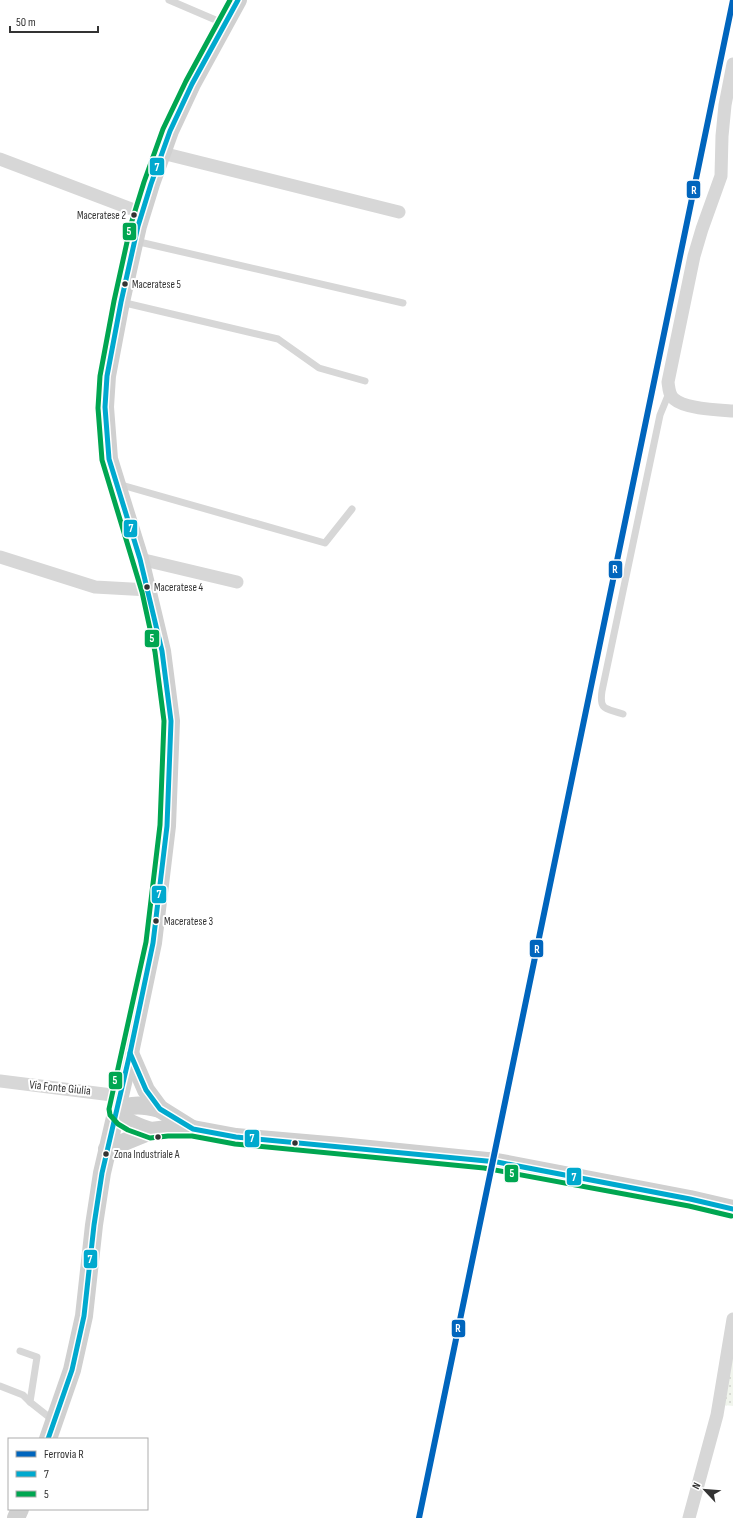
<svg xmlns="http://www.w3.org/2000/svg" width="733" height="1518" font-family="'Sofia Sans Condensed',sans-serif">
<style>
.grass{fill:url(#grass-dots)}
.lines{fill:none;stroke-linecap:round;stroke-linejoin:round}
.lane{stroke:#d7d7d7;stroke-width:7}
.street{stroke:#d7d7d7;stroke-width:13}
.secondary{stroke:#d0d0d0;stroke-width:18}
.bus-1-casing{stroke:#fff;stroke-width:8}
.bus-2-casing{stroke:#fff;stroke-width:8}
.bus-1{stroke:#00a9ce;stroke-width:5}
.bus-2{stroke:#00a651;stroke-width:5}
.rail-1-casing{stroke:#fff;stroke-width:9}
.rail-1{stroke:#0065bd;stroke-width:6}
.bus-dot{fill:#333;stroke:#fff;stroke-width:1.5}
.labels{text-anchor:middle;dominant-baseline:central;stroke-width:4;stroke-linejoin:round;paint-order:stroke}
.bus-label{font-size:11px;fill:#333;stroke:#fff;text-anchor:start}
.street-label{font-size:12px;fill:#333;stroke:#fff}
.line-badge{stroke:#fff;stroke-width:1.5}
.badge-label{font-size:11px;text-anchor:middle;font-weight:bold;fill:#fff}
</style>
<defs>
<pattern id="grass-dots" width="8" height="8" patternUnits="userSpaceOnUse"><rect width="8" height="8" fill="#f1f5ed"/><path d="M2 2h.1M6 6h.1" fill="none" stroke="#cfd2cc" stroke-width="1.8" stroke-linecap="round"/></pattern>
</defs>
<rect width="100%" height="100%" fill="#fff"/>
<path class="grass" d="M 733,1348 L 733,1406 L 724,1405 Z"/>
<g class="lines">
<g class="lane">
<path d="M 169,0 L 225,24"/>
<path d="M 135,241 L 403,303"/>
<path d="M 121,302 L 278,339 L 319,368 L 365,381"/>
<path d="M 118,484 L 325,543 L 352,509"/>
<path d="M 623,714 C 606,708 599,711 602,691 L 660,415 L 669,393"/>
<path d="M 20,1351 L 37,1357 L 30,1402 L 54,1421"/>
<path d="M 0,1386 L 23,1395 L 30,1402"/>
</g>
<g class="street">
<path d="M 733,64 L 725,105 L 722,136 L 721,176 L 702,229 L 694,256 L 668,382 C 669,389 669,395 674,399 C 685,409 718,410 733,411"/>
<path d="M 162,153 L 399,212"/>
<path d="M 0,159 L 142,213"/>
<path d="M 0,557 L 95,587 L 149,590"/>
<path d="M 140,559 L 237,582"/>
<path d="M 0,1081 L 120,1096"/>
<path d="M 689,1518 L 717,1415 L 733,1319"/>
</g>
<g class="secondary">
<path d="M 130,1053 L 146,1090 L 160,1109 L 192,1129"/>
<path d="M 116,1111 C 132,1103 144,1105 160,1109"/>
<path d="M 116,1111 C 126,1123 137,1126 151,1131"/>
<path d="M 107,1149 L 151,1131 L 168,1129 L 193,1129 L 236,1137 L 340,1146 L 497,1162 L 690,1199 L 733,1209"/>
<path d="M 48,1439 L 72,1370 L 84,1316 L 94,1225 L 102,1173 L 130,1053 L 153,943 L 167,826 L 171,721 L 162,651 L 140,559 L 109,459 L 105,407 L 107,376 L 121,302 L 138,226 L 151,184 L 170,131 L 192,84 L 238,0"/>
<path d="M 16,1518 L 20,1509"/>
</g>
<g class="bus-1-casing">
<g id="bus-1">
<path d="M 130,1053 L 146,1090 L 160,1109 L 193,1129 L 236,1137 L 497,1162 L 690,1199 L 733,1209"/>
<path d="M 48,1439 L 72,1370 L 84,1316 L 94,1225 L 102,1173 L 130,1053 L 153,943 L 167,826 L 171,721 L 162,651 L 140,559 L 109,459 L 105,407 L 107,376 L 121,302 L 138,226 L 151,184 L 170,131 L 192,84 L 238,0"/>
</g>
</g>
<g class="bus-2-casing">
<path id="bus-2" d="M 230,0 L 186,81 L 163,129 L 144,182 L 131,224 L 114,301 L 100,376 L 98,408 L 102,460 L 142,592 L 155,652 L 164,721 L 160,825 L 146,942 L 109,1109 L 110,1115 L 118,1124 L 128,1130 L 150,1138 L 168,1136 L 192,1136 L 235,1144 L 484,1168 L 689,1206 L 731,1216"/>
</g>
<use href="#bus-1" class="bus-1"/>
<use href="#bus-2" class="bus-2"/>
<g class="rail-1-casing">
<path id="rail-1" d="M 419,1518 L 733,0"/>
</g>
<use href="#rail-1" class="rail-1"/>
</g>
<g class="bus-dot">
<circle cx="134" cy="215" r="3.5"/>
<circle cx="125" cy="284" r="3.5"/>
<circle cx="147" cy="587" r="3.5"/>
<circle cx="156" cy="921" r="3.5"/>
<circle cx="158" cy="1137" r="3.5"/>
<circle cx="295" cy="1143" r="3.5"/>
<circle cx="106" cy="1154" r="3.5"/>
</g>
<g class="labels">
<g class="bus-label">
<text x="126" y="215" text-anchor="end">Maceratese 2</text>
<text x="132" y="284">Maceratese 5</text>
<text x="154" y="587">Maceratese 4</text>
<text x="164" y="921">Maceratese 3</text>
<text x="114" y="1154">Zona Industriale A</text>
</g>
<g class="street-label">
<text transform="translate(60 1088) rotate(6)">Via Fonte Giulia</text>
</g>
</g>
<g class="line-badge">
<rect x="149" y="157" width="16" height="19" rx="4" fill="#00a9ce"/>
<rect x="686" y="180" width="15" height="19" rx="4" fill="#0065bd"/>
<rect x="122" y="222" width="15" height="19" rx="4" fill="#00a651"/>
<rect x="123" y="519" width="15" height="19" rx="4" fill="#00a9ce"/>
<rect x="608" y="560" width="15" height="19" rx="4" fill="#0065bd"/>
<rect x="144" y="629" width="16" height="19" rx="4" fill="#00a651"/>
<rect x="151" y="885" width="16" height="19" rx="4" fill="#00a9ce"/>
<rect x="529" y="939" width="15" height="19" rx="4" fill="#0065bd"/>
<rect x="108" y="1071" width="15" height="19" rx="4" fill="#00a651"/>
<rect x="244" y="1129" width="16" height="19" rx="4" fill="#00a9ce"/>
<rect x="504" y="1164" width="15" height="19" rx="4" fill="#00a651"/>
<rect x="566" y="1167" width="16" height="19" rx="4" fill="#00a9ce"/>
<rect x="83" y="1249" width="15" height="20" rx="4" fill="#00a9ce"/>
<rect x="451" y="1319" width="15" height="19" rx="4" fill="#0065bd"/>
</g>
<g class="badge-label">
<text x="157" y="171">7</text>
<text x="694" y="194">R</text>
<text x="129" y="235">5</text>
<text x="131" y="532">7</text>
<text x="615" y="573">R</text>
<text x="152" y="642">5</text>
<text x="159" y="898">7</text>
<text x="537" y="953">R</text>
<text x="115" y="1084">5</text>
<text x="252" y="1142">7</text>
<text x="512" y="1177">5</text>
<text x="574" y="1181">7</text>
<text x="90" y="1263">7</text>
<text x="458" y="1332">R</text>
</g>
<rect x="8" y="1438" width="140" height="72" fill="#ffffff" stroke="#adadad"/>
<rect x="16" y="1451" width="20" height="6" fill="#0065bd" stroke="#adadad"/>
<text x="44" y="1458" font-size="12" fill="#333333">Ferrovia R</text>
<rect x="16" y="1471" width="20" height="6" fill="#00a9ce" stroke="#adadad"/>
<text x="44" y="1478" font-size="12" fill="#333333">7</text>
<rect x="16" y="1491" width="20" height="6" fill="#00a651" stroke="#adadad"/>
<text x="44" y="1498" font-size="12" fill="#333333">5</text>
<g transform="translate(705 1490) rotate(296)" stroke="#ffffff" stroke-width="3" paint-order="stroke">
<path d="M0-3L7 15L0 10L-7 15Z" fill="#333333"/>
<text y="-6" font-size="11" font-weight="bold" text-anchor="middle" fill="#333333">N</text>
</g>
<path d="M10 26v6h88v-6" fill="none" stroke="#333333" stroke-width="2"/>
<text x="16" y="26" font-size="12" fill="#333333" stroke="#ffffff" stroke-width="3" paint-order="stroke">50 m</text>
</svg>
